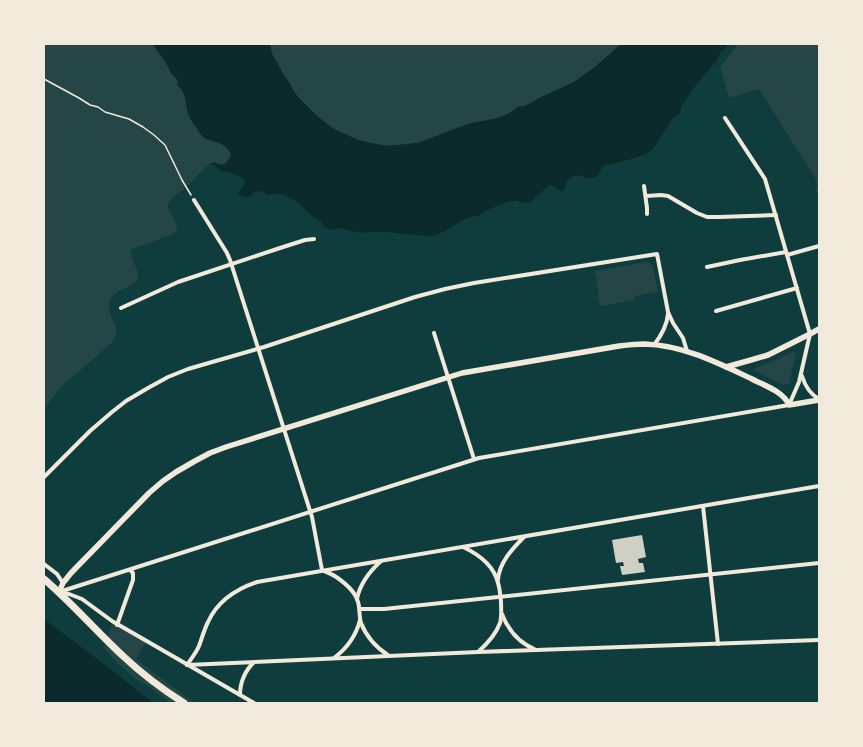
<svg xmlns="http://www.w3.org/2000/svg" width="863" height="747" font-family="'Work Sans',sans-serif">
<style>
.green{fill:#244646}
.water{fill:#0a2a2b}
.building{fill:#cfcfc3}
.lines{fill:none;stroke-linecap:round;stroke-linejoin:round}
.path{stroke:#f1e9da;stroke-width:1.5}
.minor{stroke:#f1e9da;stroke-width:4}
.tertiary{stroke:#f1e9da;stroke-width:5.5}
.secondary{stroke:#f1e9da;stroke-width:7}
</style>
<rect width="100%" height="100%" fill="#0f3d3e"/>
<g class="green">
<path d="M 44,44 L 153,44 C 156,50 161,55 165,61 C 169,67 170,74 176,77 L 178,82 L 177,85 C 187,92 185,103 188,113 C 190,119 193,123 196,127 C 198,131 202,136 206,139 C 207,139 211,140 212,140 C 222,143 227,145 231,155 C 226,164 224,168 214,162 C 203,167 196,178 187,186 C 180,193 171,196 167,206 C 171,213 176,221 177,230 L 173,234 L 130,250 C 131,253 131,256 132,259 C 134,265 139,270 138,277 C 137,288 111,289 109,303 C 108,309 111,316 113,321 C 114,323 116,325 116,327 C 118,334 113,342 108,346 L 63,385 L 44,408 Z"/>
<path d="M 270,44 L 621,44 L 595,67 L 574,82 L 557,90 L 543,96 L 525,106 L 518,107 L 508,114 L 494,119 L 472,123 L 457,128 L 418,143 L 387,146 L 371,143 L 358,140 L 332,128 L 316,115 L 298,97 L 293,90 L 289,82 L 283,74 L 280,68 L 272,54 Z"/>
<path d="M 738,44 L 819,44 L 819,193 L 816,192 L 817,181 L 759,89 L 729,98 L 720,67 Z"/>
<path d="M 646,262 L 650,263 L 653,266 L 658,292 L 634,296 L 634,300 L 600,306 L 595,271 Z"/>
<path d="M 794,352 L 796,354 L 789,384 L 783,385 L 755,371 L 754,369 Z"/>
<path d="M 113,620 L 146,642 L 136,659 L 161,678 L 195,703 L 171,703 L 151,688 L 136,679 L 113,659 L 104,648 Z"/>
</g>
<g class="water">
<path d="M 153,44 L 270,44 L 272,54 L 280,68 L 283,74 L 289,82 L 293,90 L 298,97 L 316,115 L 332,128 L 358,140 L 371,143 L 387,146 L 418,143 L 457,128 L 472,123 L 494,119 L 508,114 L 518,107 L 525,106 L 543,96 L 557,90 L 574,82 L 595,67 L 621,44 L 728,44 L 724,50 L 720,52 L 719,57 L 692,90 L 681,107 L 680,113 L 673,118 L 653,149 L 648,153 L 635,158 L 602,166 C 595,191 581,167 569,179 C 566,181 566,186 564,190 L 561,191 L 554,186 L 549,185 L 545,188 L 543,192 L 537,195 L 532,202 L 524,203 L 517,201 L 510,201 L 484,211 L 479,216 C 462,216 448,232 433,236 L 405,234 L 386,232 L 372,232 L 360,233 L 339,228 L 333,230 L 324,227 L 321,222 L 307,212 L 298,202 L 284,195 L 274,193 C 268,196 265,194 260,191 L 253,192 L 252,196 C 246,198 243,198 238,193 L 245,184 L 245,181 L 242,178 L 237,175 L 229,172 L 221,171 L 214,165 L 208,165 L 214,162 C 224,168 226,164 231,155 C 228,146 221,143 212,141 C 211,140 207,139 206,139 C 202,136 198,131 196,127 C 193,123 190,119 188,113 C 185,103 187,92 177,85 L 178,82 L 176,78 C 170,74 169,67 165,61 C 161,55 156,50 153,44 Z"/>
<path d="M 44,619 L 113,671 L 153,703 L 44,703 Z"/>
</g>
<path class="building" d="M 642,535 L 646,557 L 638,559 L 639,563 L 643,563 L 645,572 L 622,575 L 620,566 L 624,566 L 623,562 L 616,563 L 612,540 Z"/>
<g class="lines">
<path class="path" d="M 44,79 L 79,98 L 90,105 L 98,107 L 105,112 L 129,119 L 143,127 L 154,135 L 165,145 L 182,180 L 191,195"/>
<g class="minor">
<path d="M 644,186 L 647,208 L 647,214"/>
<path d="M 646,196 L 661,195 L 668,196 L 697,213 L 707,217 L 719,217 L 776,215"/>
<path d="M 194,200 L 227,253 L 230,260 L 312,517 L 322,570"/>
<path d="M 787,255 L 819,246"/>
<path d="M 707,267 L 740,260 L 786,252"/>
<path d="M 121,308 L 178,282 L 280,248 L 305,240 L 314,239"/>
<path d="M 716,311 L 797,288"/>
<path d="M 434,333 L 474,459"/>
<path d="M 654,345 C 661,336 667,325 668,314"/>
<path d="M 802,376 C 805,386 810,394 819,399"/>
<path d="M 44,477 L 90,431 L 112,412 L 126,401 L 148,388 L 168,377 L 188,369 L 264,347 L 415,297 L 445,289 L 474,283 L 657,254 L 668,312 L 673,323 L 683,338 L 687,351"/>
<path d="M 703,506 L 718,644"/>
<path d="M 463,547 C 478,554 494,566 498,583 C 500,589 500,595 501,601 C 501,609 502,616 500,623 C 496,634 487,644 478,652"/>
<path d="M 44,564 L 57,574 L 63,583"/>
<path d="M 324,571 C 336,575 355,589 358,602 C 360,608 359,617 361,623 C 366,636 377,648 389,656"/>
<path d="M 498,580 C 499,563 512,549 524,537"/>
<path d="M 59,592 L 479,458 L 789,405 L 799,382 L 810,334 L 765,179 L 725,118"/>
<path d="M 60,592 L 69,594 L 82,599 L 112,621 L 254,703"/>
<path d="M 357,599 C 360,583 370,571 381,561"/>
<path d="M 360,609 L 384,609 L 819,563"/>
<path d="M 502,614 C 508,630 519,643 536,650"/>
<path d="M 117,625 L 133,580 L 133,573 L 130,570"/>
<path d="M 334,658 C 346,649 356,636 360,620"/>
<path d="M 187,665 C 191,659 196,653 199,646 C 202,638 204,630 208,622 C 217,602 236,589 257,582 L 819,486"/>
<path d="M 187,665 L 478,652 L 819,640"/>
<path d="M 240,695 C 240,682 245,671 254,662"/>
</g>
<g class="tertiary">
<path d="M 726,367 L 751,360 L 768,355 L 810,334 L 819,329"/>
<path d="M 59,592 L 63,583 L 71,573 L 149,493 L 163,481 L 176,472 L 195,461 L 210,453 L 226,447 L 462,373 L 619,346 C 627,345 636,344 644,344 C 683,345 718,363 752,379 C 765,386 783,391 789,405 L 819,400"/>
</g>
<path class="secondary" d="M 44,579 C 72,603 96,631 123,656 C 142,674 162,689 184,703"/>
</g>
<rect width="863" height="747" fill="none" stroke="#f1e9da" stroke-width="90"/>
</svg>
